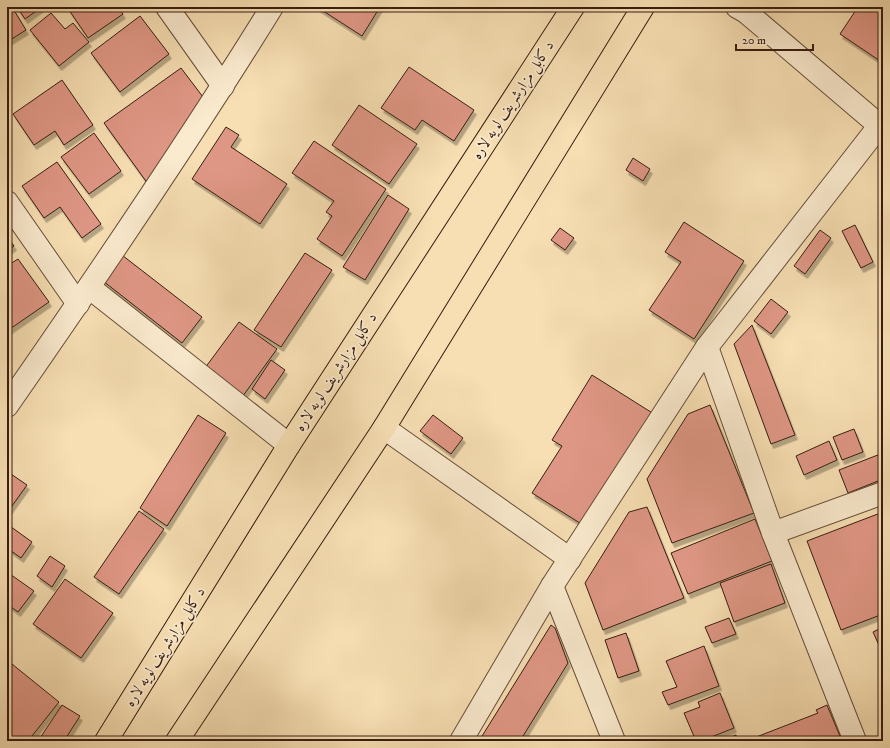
<svg xmlns="http://www.w3.org/2000/svg" width="890" height="748" font-family="'IM FELL DW Pica',Amiri,serif">
<style>
.building{fill:#df9785;stroke:#371d11;filter:url(#shadow)}
.lines{fill:none;stroke-linecap:round;stroke-linejoin:round}
.minor-casing{stroke:#674e3a;stroke-width:24}
.highway-casing{stroke:#371d11;stroke-width:24}
.minor{stroke:#faeace;stroke-width:22}
.highway{stroke:#f7dfb3;stroke-width:22}
.labels{text-anchor:middle;dominant-baseline:central;stroke-width:3.5;stroke-linejoin:round;paint-order:stroke}
.street-label{font-size:15px;fill:#371d11;stroke:#faeace}
</style>
<defs>
<filter id="shadow"><feDropShadow dx="2.5" dy="4.5" stdDeviation="0" flood-color="#0004"/></filter>
</defs>
<rect width="100%" height="100%" fill="#f7dfb3"/>
<filter id="stains"><feTurbulence type="fractalNoise" baseFrequency=".005" numOctaves="4"/><feColorMatrix values="0 0 0 0 .2 0 0 0 0 .09 0 0 0 0 .02 0 0 0 .5 -.17"/></filter>
<radialGradient id="worn" r=".72"><stop offset=".6" stop-color="#630" stop-opacity="0"/><stop offset="1" stop-color="#630" stop-opacity=".3"/></radialGradient>
<g class="building">
<path d="M 7,7 L 12,7 L 26,30 L 7,42 Z"/>
<path d="M 17,7 L 42,7 L 25,19 Z"/>
<path d="M 67,7 L 118,7 L 123,14 L 88,38 Z"/>
<path d="M 317,7 L 380,7 L 362,36 Z"/>
<path d="M 858,7 L 883,7 L 883,63 L 840,34 Z"/>
<path d="M 51,13 L 65,29 L 73,23 L 89,42 L 59,66 L 30,30 Z"/>
<path d="M 140,16 L 169,54 L 120,92 L 91,53 Z"/>
<path d="M 409,67 L 474,110 L 454,141 L 422,120 L 415,130 L 381,108 Z"/>
<path d="M 181,68 L 203,97 L 148,184 L 104,123 Z"/>
<path d="M 62,80 L 93,125 L 64,145 L 55,131 L 34,145 L 13,114 Z"/>
<path d="M 359,105 L 417,144 L 389,184 L 332,145 Z"/>
<path d="M 226,127 L 239,135 L 231,147 L 287,184 L 260,224 L 192,179 Z"/>
<path d="M 94,133 L 121,171 L 89,194 L 61,157 Z"/>
<path d="M 314,141 L 386,189 L 342,256 L 317,239 L 332,216 L 326,212 L 334,201 L 292,173 Z"/>
<path d="M 633,158 L 650,169 L 643,181 L 626,170 Z"/>
<path d="M 57,162 L 101,224 L 82,238 L 60,207 L 44,218 L 22,186 Z"/>
<path d="M 388,195 L 409,209 L 365,280 L 343,267 Z"/>
<path d="M 684,222 L 744,261 L 694,339 L 649,310 L 681,262 L 665,252 Z"/>
<path d="M 855,225 L 873,262 L 861,268 L 842,231 Z"/>
<path d="M 560,228 L 574,238 L 565,250 L 551,240 Z"/>
<path d="M 820,230 L 831,238 L 805,274 L 794,266 Z"/>
<path d="M 7,236 L 14,246 L 7,251 Z"/>
<path d="M 118,252 L 202,317 L 182,343 L 98,277 Z"/>
<path d="M 305,253 L 332,270 L 281,347 L 254,330 Z"/>
<path d="M 18,259 L 49,302 L 7,331 L 7,266 Z"/>
<path d="M 771,299 L 788,312 L 771,334 L 754,321 Z"/>
<path d="M 239,322 L 277,349 L 240,400 L 202,372 Z"/>
<path d="M 752,325 L 795,435 L 771,444 L 734,344 Z"/>
<path d="M 271,360 L 285,370 L 265,399 L 252,389 Z"/>
<path d="M 592,375 L 654,414 L 583,525 L 532,493 L 562,446 L 552,440 Z"/>
<path d="M 710,405 L 754,513 L 672,543 L 647,479 L 688,414 Z"/>
<path d="M 198,415 L 226,433 L 167,526 L 140,508 Z"/>
<path d="M 433,415 L 463,438 L 451,454 L 420,431 Z"/>
<path d="M 854,429 L 863,452 L 842,460 L 833,437 Z"/>
<path d="M 829,441 L 837,460 L 804,475 L 796,456 Z"/>
<path d="M 883,453 L 883,479 L 848,493 L 839,470 Z"/>
<path d="M 8,472 L 27,485 L 7,513 L 7,474 Z"/>
<path d="M 647,507 L 684,598 L 603,630 L 585,583 L 629,512 Z"/>
<path d="M 139,511 L 164,529 L 119,594 L 94,577 Z"/>
<path d="M 883,512 L 883,614 L 841,630 L 807,541 Z"/>
<path d="M 755,519 L 772,561 L 688,594 L 671,553 Z"/>
<path d="M 7,524 L 32,542 L 21,558 L 7,548 Z"/>
<path d="M 50,556 L 65,566 L 52,587 L 37,576 Z"/>
<path d="M 771,564 L 785,603 L 734,622 L 720,583 Z"/>
<path d="M 7,572 L 34,591 L 18,612 L 7,604 Z"/>
<path d="M 65,579 L 113,613 L 81,658 L 33,624 Z"/>
<path d="M 729,618 L 736,634 L 712,643 L 705,627 Z"/>
<path d="M 551,625 L 555,628 L 568,663 L 520,741 L 479,741 Z"/>
<path d="M 883,627 L 883,654 L 873,632 Z"/>
<path d="M 626,633 L 639,671 L 618,678 L 605,640 Z"/>
<path d="M 704,646 L 719,686 L 668,705 L 662,692 L 677,687 L 666,661 Z"/>
<path d="M 7,660 L 59,702 L 28,741 L 7,741 Z"/>
<path d="M 720,693 L 734,728 L 701,741 L 696,741 L 684,713 L 700,707 L 698,702 Z"/>
<path d="M 62,705 L 80,716 L 64,741 L 38,741 Z"/>
<path d="M 827,705 L 842,741 L 746,741 L 818,713 L 816,710 Z"/>
<path d="M 736,735 L 738,741 L 720,741 Z"/>
</g>
<g class="lines">
<g class="minor-casing">
<g id="minor">
<path d="M 167,7 L 223,86"/>
<path d="M 737,7 L 746,12 L 880,126 L 883,136"/>
<path d="M 7,202 L 78,304"/>
<path d="M 90,288 L 289,445"/>
<path d="M 707,347 L 773,533 L 855,741"/>
<path d="M 7,406 C 98,275 188,143 272,7"/>
<path d="M 384,428 L 570,559"/>
<path d="M 773,533 L 883,493"/>
<path d="M 552,586 L 614,741"/>
<path d="M 461,741 L 552,586 L 707,347 L 883,121"/>
</g>
</g>
<g class="highway-casing">
<g id="highway">
<path d="M 106,741 L 289,445 L 573,7"/>
<path d="M 177,741 L 384,428 L 643,7"/>
</g>
</g>
<use href="#minor" class="minor"/>
<use href="#highway" class="highway"/>
</g>
<g class="labels">
<g class="street-label">
<text transform="translate(513 100) rotate(-57)">د کابل مزارشریف لویه لاره</text>
<text transform="translate(336 372) rotate(-57)">د کابل مزارشریف لویه لاره</text>
<text transform="translate(165 647) rotate(-58)">د کابل مزارشریف لویه لاره</text>
</g>
</g>
<rect width="890" height="748" fill="none" stroke="#f7dfb3" stroke-width="24"/>
<rect x="8" y="8" width="874" height="732" fill="none" stroke="#371d11" stroke-width="2"/>
<rect x="12" y="12" width="866" height="724" fill="none" stroke="#371d11"/>
<path d="M736 44v6h77v-6" fill="none" stroke="#371d11" stroke-width="2"/>
<text x="742" y="44" font-size="12" fill="#371d11" stroke="#faeace" stroke-width="3" paint-order="stroke">20 m</text>
<rect width="100%" height="100%" filter="url(#stains)"/>
<rect width="100%" height="100%" fill="url(#worn)"/>
</svg>
